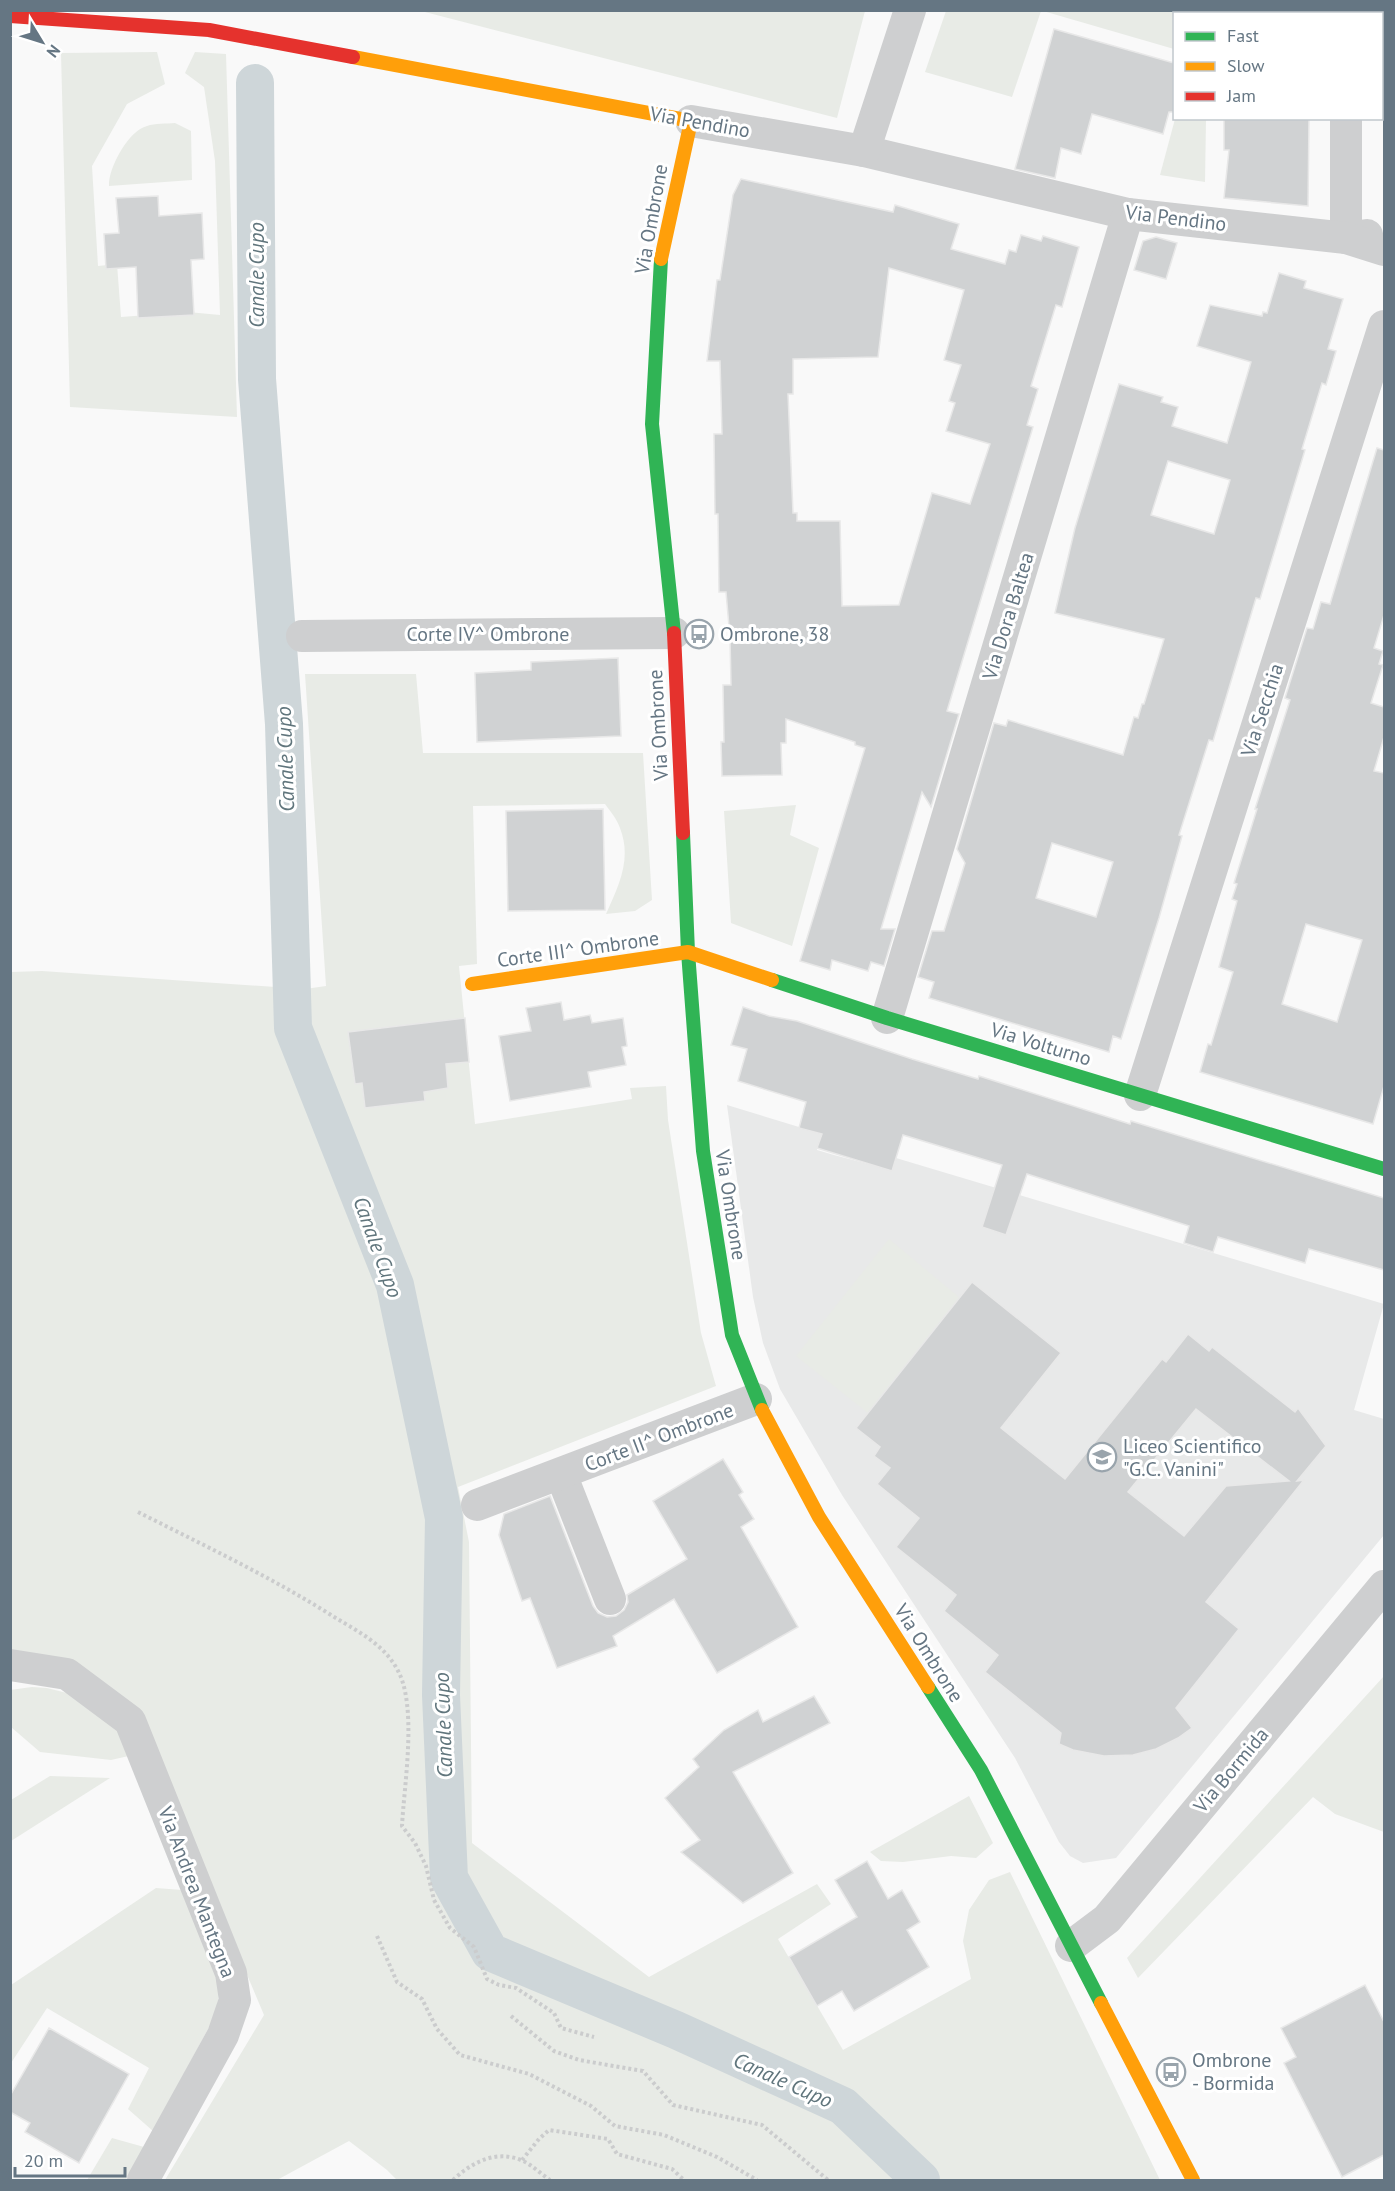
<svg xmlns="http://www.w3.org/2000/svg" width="1395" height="2191" font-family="'PT Sans',sans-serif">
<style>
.built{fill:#e8e9e9}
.green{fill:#e8ebe6}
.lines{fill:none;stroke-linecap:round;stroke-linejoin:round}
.canal{stroke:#ced6d9;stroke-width:38}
.building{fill:#d0d2d3;stroke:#e8e8e8;stroke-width:1.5;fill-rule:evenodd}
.path{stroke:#cbcccd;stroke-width:4;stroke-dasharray:3 3;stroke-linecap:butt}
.street{stroke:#cecfd0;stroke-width:32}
.fast{stroke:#30b455;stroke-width:14}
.slow{stroke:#ff9f0a;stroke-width:14}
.jam{stroke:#e5322d;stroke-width:14}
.labels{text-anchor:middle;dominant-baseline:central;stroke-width:6;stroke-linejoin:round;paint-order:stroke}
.street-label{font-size:20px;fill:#657683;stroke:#fff}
.poi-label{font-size:20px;fill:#657683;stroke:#fff;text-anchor:start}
.water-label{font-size:21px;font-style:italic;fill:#60757c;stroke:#fff}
</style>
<rect width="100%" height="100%" fill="#f9f9f9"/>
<path class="built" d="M 727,1105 L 822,1134 L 817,1150 L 834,1155 L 872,1165 L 896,1158 L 1384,1304 L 1354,1410 L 1384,1419 L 1384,1535 L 1116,1858 L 1083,1863 L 1070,1856 L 1059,1842 L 1015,1758 L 842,1495 L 780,1389 L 763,1343 L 753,1297 Z"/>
<g class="green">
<path d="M 421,11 L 865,10 L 865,11 L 837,118 Z"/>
<path d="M 946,11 L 1041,11 L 1012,97 L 925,72 Z"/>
<path d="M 1043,11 L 1229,11 L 1228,13 L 1174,14 L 1174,49 Z"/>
<path d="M 157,52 L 165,84 L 127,104 L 92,166 L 98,266 L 117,264 L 121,317 L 188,312 L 220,315 L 215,161 L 204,87 L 185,73 L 195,52 L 226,54 L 237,417 L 70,407 L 61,53 Z"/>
<path d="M 1175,119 L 1206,120 L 1205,182 L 1160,175 Z"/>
<path d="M 175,123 L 191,131 L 192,180 L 109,186 C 108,168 129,130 147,126 C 155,123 166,124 175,123 Z"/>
<path d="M 305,674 L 416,674 L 423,753 L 643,753 L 652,900 L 635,911 L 606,914 C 619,885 632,859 620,828 C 617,819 610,811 605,804 L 473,806 L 477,964 L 459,966 L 475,1124 L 632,1099 L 630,1088 L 666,1086 L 668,1120 L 701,1333 L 716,1386 L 458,1487 L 469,1542 L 472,1843 L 649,1977 L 817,1884 L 831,1904 L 778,1939 L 843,2050 L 971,1979 L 963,1941 L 969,1910 L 989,1880 L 1010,1872 L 1160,2180 L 397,2180 L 387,2170 L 349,2141 L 277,2180 L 165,2180 L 264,2015 L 134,1707 L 11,1655 L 11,972 L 42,971 L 305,989 L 326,986 Z"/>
<path d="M 796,805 L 790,835 L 819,848 L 792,946 L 731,923 L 724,811 Z"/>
<path d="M 889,1239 L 960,1298 L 868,1413 L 796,1356 Z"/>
<path d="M 1384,1676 L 1384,1832 L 1335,1814 L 1313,1797 L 1138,1978 L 1127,1958 Z"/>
<path d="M 32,1687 L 47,1688 L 67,1693 L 116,1725 L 133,1755 L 111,1760 L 40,1752 L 11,1727 L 10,1690 Z"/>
<path d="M 50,1776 L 110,1778 L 11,1841 L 11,1800 Z"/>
<path d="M 969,1796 L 993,1843 L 976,1858 L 951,1856 L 903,1862 L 881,1861 L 870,1852 Z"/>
<path d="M 156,1888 L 182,1890 L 215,1963 L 220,1990 L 215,2016 L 153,2131 L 128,2109 L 149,2068 L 47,2008 L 11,2063 L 11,1985 Z"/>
<path d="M 112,2138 L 144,2147 L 126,2180 L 87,2180 Z"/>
</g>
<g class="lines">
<path class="canal" d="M 255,83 L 257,379 L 284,724 L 293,1028 L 395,1285 L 444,1518 L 441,1695 L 449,1878 L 490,1952 L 676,2030 L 843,2106 L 921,2180"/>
</g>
<g class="building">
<path d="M 1054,29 L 1174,63 L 1174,112 L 1169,112 L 1163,134 L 1092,114 L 1081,154 L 1061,148 L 1055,178 L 1015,169 Z"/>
<path d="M 1224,118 L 1309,118 L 1308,206 L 1224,198 L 1229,150 L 1224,150 Z"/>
<path d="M 741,179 L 893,212 L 895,205 L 959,224 L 951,249 L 1005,264 L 1009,250 L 1016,252 L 1021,235 L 1041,241 L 1043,236 L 1079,247 L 1062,307 L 1056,305 L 1031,386 L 1038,389 L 1027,425 L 1033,427 L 947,711 L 959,714 L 931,807 L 922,792 L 881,929 L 895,929 L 884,966 L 871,962 L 868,971 L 832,960 L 830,970 L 800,961 L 865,748 L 855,745 L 855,742 L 786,719 L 786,743 L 781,743 L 782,775 L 722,776 L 721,742 L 724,742 L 723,685 L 731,685 L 730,638 L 726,592 L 719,592 L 718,514 L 715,514 L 714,434 L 722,434 L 720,361 L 707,361 L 717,280 L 720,280 L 733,195 ZM 889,268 L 964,290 L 944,360 L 961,365 L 949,401 L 955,403 L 946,431 L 990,444 L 970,504 L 932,493 L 899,605 L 842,606 L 840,521 L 797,521 L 797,513 L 793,513 L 788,394 L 793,394 L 793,359 L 878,357 Z"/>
<path d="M 158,196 L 159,216 L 202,213 L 204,259 L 191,260 L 194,315 L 138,318 L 136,267 L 106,269 L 104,234 L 119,233 L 116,198 Z"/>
<path d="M 1156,237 L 1177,243 L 1166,279 L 1134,270 L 1143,241 Z"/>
<path d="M 1279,273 L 1306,281 L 1304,288 L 1343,299 L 1328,349 L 1336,351 L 1326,385 L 1322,383 L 1302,449 L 1305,450 L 1260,599 L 1256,598 L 1213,741 L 1209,740 L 1179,835 L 1182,836 L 1159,918 L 1121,1039 L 1113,1036 L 1109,1052 L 929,998 L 934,982 L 918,977 L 932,931 L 944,931 L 965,863 L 957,849 L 994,723 L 1006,726 L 1008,720 L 1123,755 L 1134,717 L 1138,718 L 1142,704 L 1144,704 L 1164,639 L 1055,613 L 1075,528 L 1119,384 L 1163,397 L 1161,402 L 1178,407 L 1172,426 L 1227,443 L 1251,362 L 1197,346 L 1210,305 L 1262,316 L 1263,312 L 1267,313 ZM 1168,461 L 1230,480 L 1214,534 L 1151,515 ZM 1052,843 L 1113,862 L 1096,917 L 1036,898 Z"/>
<path d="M 1377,448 L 1384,450 L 1384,615 L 1374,648 L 1383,651 L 1379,664 L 1383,665 L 1371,703 L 1384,707 L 1384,737 L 1374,771 L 1384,773 L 1384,1086 L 1373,1124 L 1200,1072 L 1208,1044 L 1211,1045 L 1233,972 L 1219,967 L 1237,901 L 1232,899 L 1237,884 L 1234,883 L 1257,809 L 1255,809 L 1290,700 L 1285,698 L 1307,628 L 1313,629 L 1321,602 L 1330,604 ZM 1306,924 L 1362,940 L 1337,1022 L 1282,1004 Z"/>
<path d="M 618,658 L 621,736 L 477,742 L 475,673 L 531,670 L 531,662 Z"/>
<path d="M 603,809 L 605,910 L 508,911 L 506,811 Z"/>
<path d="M 561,1002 L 564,1020 L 590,1015 L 592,1023 L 623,1018 L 627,1046 L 622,1047 L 626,1065 L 588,1072 L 591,1087 L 510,1101 L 499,1036 L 531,1031 L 526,1008 Z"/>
<path d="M 743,1007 L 769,1016 L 797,1021 L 912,1059 L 978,1079 L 979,1076 L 1130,1124 L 1131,1121 L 1384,1198 L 1384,1270 L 1309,1249 L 1305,1263 L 1218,1237 L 1213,1252 L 1184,1243 L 1189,1226 L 1027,1174 L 1006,1235 L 982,1227 L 1002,1165 L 903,1135 L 892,1171 L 817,1148 L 822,1134 L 799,1128 L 806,1102 L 738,1081 L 747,1049 L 731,1045 Z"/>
<path d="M 465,1018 L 469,1062 L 446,1064 L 448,1088 L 424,1092 L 425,1101 L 365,1108 L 362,1083 L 355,1084 L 348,1032 Z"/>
<path d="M 972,1282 L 1061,1353 L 1001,1428 L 1065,1479 L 1162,1359 L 1166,1362 L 1188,1334 L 1209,1351 L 1212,1347 L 1295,1412 L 1298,1408 L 1326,1446 L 1297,1481 L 1304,1480 L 1206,1602 L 1239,1629 L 1176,1708 L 1192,1728 L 1178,1738 L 1156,1749 L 1133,1755 L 1104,1756 L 1073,1750 L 1059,1744 L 1061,1733 L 985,1672 L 998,1655 L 944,1611 L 956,1595 L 896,1547 L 919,1518 L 877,1484 L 890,1468 L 874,1456 L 880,1447 L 856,1428 ZM 1196,1409 L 1289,1481 L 1226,1486 L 1184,1536 L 1128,1492 Z"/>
<path d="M 723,1459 L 743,1492 L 739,1495 L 754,1519 L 741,1527 L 798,1627 L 717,1673 L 674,1599 L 613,1636 L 617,1646 L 557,1668 L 530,1598 L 522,1601 L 499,1535 L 504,1514 L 550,1496 L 593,1606 L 598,1613 L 607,1617 L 616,1616 L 624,1610 L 628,1602 L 627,1595 L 687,1559 L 653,1501 Z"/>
<path d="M 814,1696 L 830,1723 L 733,1772 L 793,1873 L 743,1903 L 681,1852 L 700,1840 L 665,1798 L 699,1767 L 693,1759 L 724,1730 L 758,1710 L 763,1722 Z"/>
<path d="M 867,1861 L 888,1899 L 902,1890 L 920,1922 L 907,1930 L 929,1967 L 854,2011 L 842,1991 L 817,2006 L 789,1957 L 857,1917 L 835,1880 Z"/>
<path d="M 1365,1985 L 1384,2022 L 1384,2155 L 1342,2177 L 1284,2063 L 1296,2057 L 1281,2028 Z"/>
<path d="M 49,2028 L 129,2074 L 79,2163 L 25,2132 L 30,2123 L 10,2112 L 10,2096 Z"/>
</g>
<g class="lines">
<g class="path">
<path d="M 138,1512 C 203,1545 269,1576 331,1615 C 355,1630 383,1643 397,1669 C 418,1705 404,1785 402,1826 L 415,1843 L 426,1866 L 434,1900 L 450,1928 L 474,1947 L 487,1979 L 499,1985 L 516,1988 L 554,2013 L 561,2028 L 594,2037"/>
<path d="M 377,1936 L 397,1982 L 422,1999 L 437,2029 L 460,2055 L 529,2074 L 591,2106 L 615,2126 L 664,2135 L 717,2157 L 757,2180"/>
<path d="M 511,2016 L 554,2051 L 579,2060 L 643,2071 L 673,2105 L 762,2125 L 828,2180"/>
<path d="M 522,2160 L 539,2139 L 549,2130 L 608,2139 L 617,2154 L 672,2169 L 684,2180"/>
<path d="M 453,2180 C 472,2162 497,2149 523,2161 C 532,2165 541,2174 550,2180"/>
</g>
<g class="street">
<path d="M 1345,10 L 1345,14"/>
<path d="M 1346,118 L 1346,238 L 1367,235"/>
<path d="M 691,121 L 864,151 L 1128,214 L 1346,238 L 1384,250"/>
<path d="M 864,151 L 910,10"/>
<path d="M 302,636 L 674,633"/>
<path d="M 887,1018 L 1128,214"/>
<path d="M 1140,1095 L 1384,326"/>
<path d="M 561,1474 L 610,1599"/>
<path d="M 477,1505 L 756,1399"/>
<path d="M 10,1665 L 67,1674 L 130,1721 L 231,1973 L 235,2000 L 223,2035 L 143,2180"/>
<path d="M 1071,1946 L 1107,1919 L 1384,1586"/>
</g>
<g class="fast">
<path d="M 661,259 L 652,424 L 674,633"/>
<path d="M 683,833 L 688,952 L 703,1151 L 732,1335 L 762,1410"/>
<path d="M 772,980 L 887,1018 L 1384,1169"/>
<path d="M 928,1687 L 981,1770 L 1101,2003"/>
</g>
<g class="slow">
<path d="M 353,57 L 691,121 L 661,259"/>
<path d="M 472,984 L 688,952 L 772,980"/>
<path d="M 762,1410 L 819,1517 L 928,1687"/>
<path d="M 1101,2003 L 1193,2180"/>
</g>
<g class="jam">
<path d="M 10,16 L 209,30 L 353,57"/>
<path d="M 674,633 L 683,833"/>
</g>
</g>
<defs>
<g id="bus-ring" transform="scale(1.5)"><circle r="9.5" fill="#fff" stroke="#99a4ac" stroke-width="1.5"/><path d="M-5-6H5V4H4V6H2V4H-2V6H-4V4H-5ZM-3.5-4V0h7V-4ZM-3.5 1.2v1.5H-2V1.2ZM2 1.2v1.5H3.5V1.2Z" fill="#99a4ac"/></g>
<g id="school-ring" transform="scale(1.5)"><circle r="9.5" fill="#fff" stroke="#99a4ac" stroke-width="1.5"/><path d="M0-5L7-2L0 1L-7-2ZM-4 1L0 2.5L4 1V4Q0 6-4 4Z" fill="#99a4ac"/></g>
</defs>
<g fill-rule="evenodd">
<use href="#bus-ring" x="699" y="634"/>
<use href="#school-ring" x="1102" y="1457"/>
<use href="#bus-ring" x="1171" y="2072"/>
</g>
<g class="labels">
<g class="street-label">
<text transform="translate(700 122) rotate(10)">Via Pendino</text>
<text transform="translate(1176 218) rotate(7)">Via Pendino</text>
<text transform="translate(651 219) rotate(-80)">Via Ombrone</text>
<text transform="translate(1008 616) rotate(-73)">Via Dora Baltea</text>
<text x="488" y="634">Corte IV^ Ombrone</text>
<text transform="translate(1262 710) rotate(-72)">Via Secchia</text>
<text transform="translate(658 725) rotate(-93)">Via Ombrone</text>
<text transform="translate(578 949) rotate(-8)">Corte III^ Ombrone</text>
<text transform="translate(1041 1044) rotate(17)">Via Volturno</text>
<text transform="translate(731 1205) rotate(81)">Via Ombrone</text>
<text transform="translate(659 1437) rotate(-21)">Corte II^ Ombrone</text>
<text transform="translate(929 1653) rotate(58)">Via Ombrone</text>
<text transform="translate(1231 1770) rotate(-50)">Via Bormida</text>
<text transform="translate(197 1892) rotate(69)">Via Andrea Mantegna</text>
</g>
<g class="poi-label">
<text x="720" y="634">Ombrone, 38</text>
<text x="1123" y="1446">Liceo Scientifico<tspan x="1123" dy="23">"G.C. Vanini"</tspan></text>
<text x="1192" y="2060">Ombrone<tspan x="1192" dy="23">- Bormida</tspan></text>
</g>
<g class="water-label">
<text transform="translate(256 275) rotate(-90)">Canale Cupo</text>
<text transform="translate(285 759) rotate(-92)">Canale Cupo</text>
<text transform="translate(378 1247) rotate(70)">Canale Cupo</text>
<text transform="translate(443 1725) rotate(-92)">Canale Cupo</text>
<text transform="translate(783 2080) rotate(24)">Canale Cupo</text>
</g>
</g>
<rect width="1395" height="2191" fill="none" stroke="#657683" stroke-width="24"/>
<rect x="1173" y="12" width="210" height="108" fill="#ffffff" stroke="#c1c8cd" stroke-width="1.5"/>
<rect x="1185" y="32" width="30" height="9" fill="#30b455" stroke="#c1c8cd" stroke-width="1.5"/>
<text x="1227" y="42" font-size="18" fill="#657683">Fast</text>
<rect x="1185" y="62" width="30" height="9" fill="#ff9f0a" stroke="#c1c8cd" stroke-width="1.5"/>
<text x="1227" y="72" font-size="18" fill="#657683">Slow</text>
<rect x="1185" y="92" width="30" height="9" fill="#e5322d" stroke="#c1c8cd" stroke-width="1.5"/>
<text x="1227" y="102" font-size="18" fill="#657683">Jam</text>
<g transform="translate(42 42) rotate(128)" stroke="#ffffff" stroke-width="4.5" paint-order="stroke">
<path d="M0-4.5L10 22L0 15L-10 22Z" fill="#657683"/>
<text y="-9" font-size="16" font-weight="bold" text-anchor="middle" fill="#657683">N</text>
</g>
<path d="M15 2167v9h110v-9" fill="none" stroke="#657683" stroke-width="3"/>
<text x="24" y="2167" font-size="18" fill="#657683" stroke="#ffffff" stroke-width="4.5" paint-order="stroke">20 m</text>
</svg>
